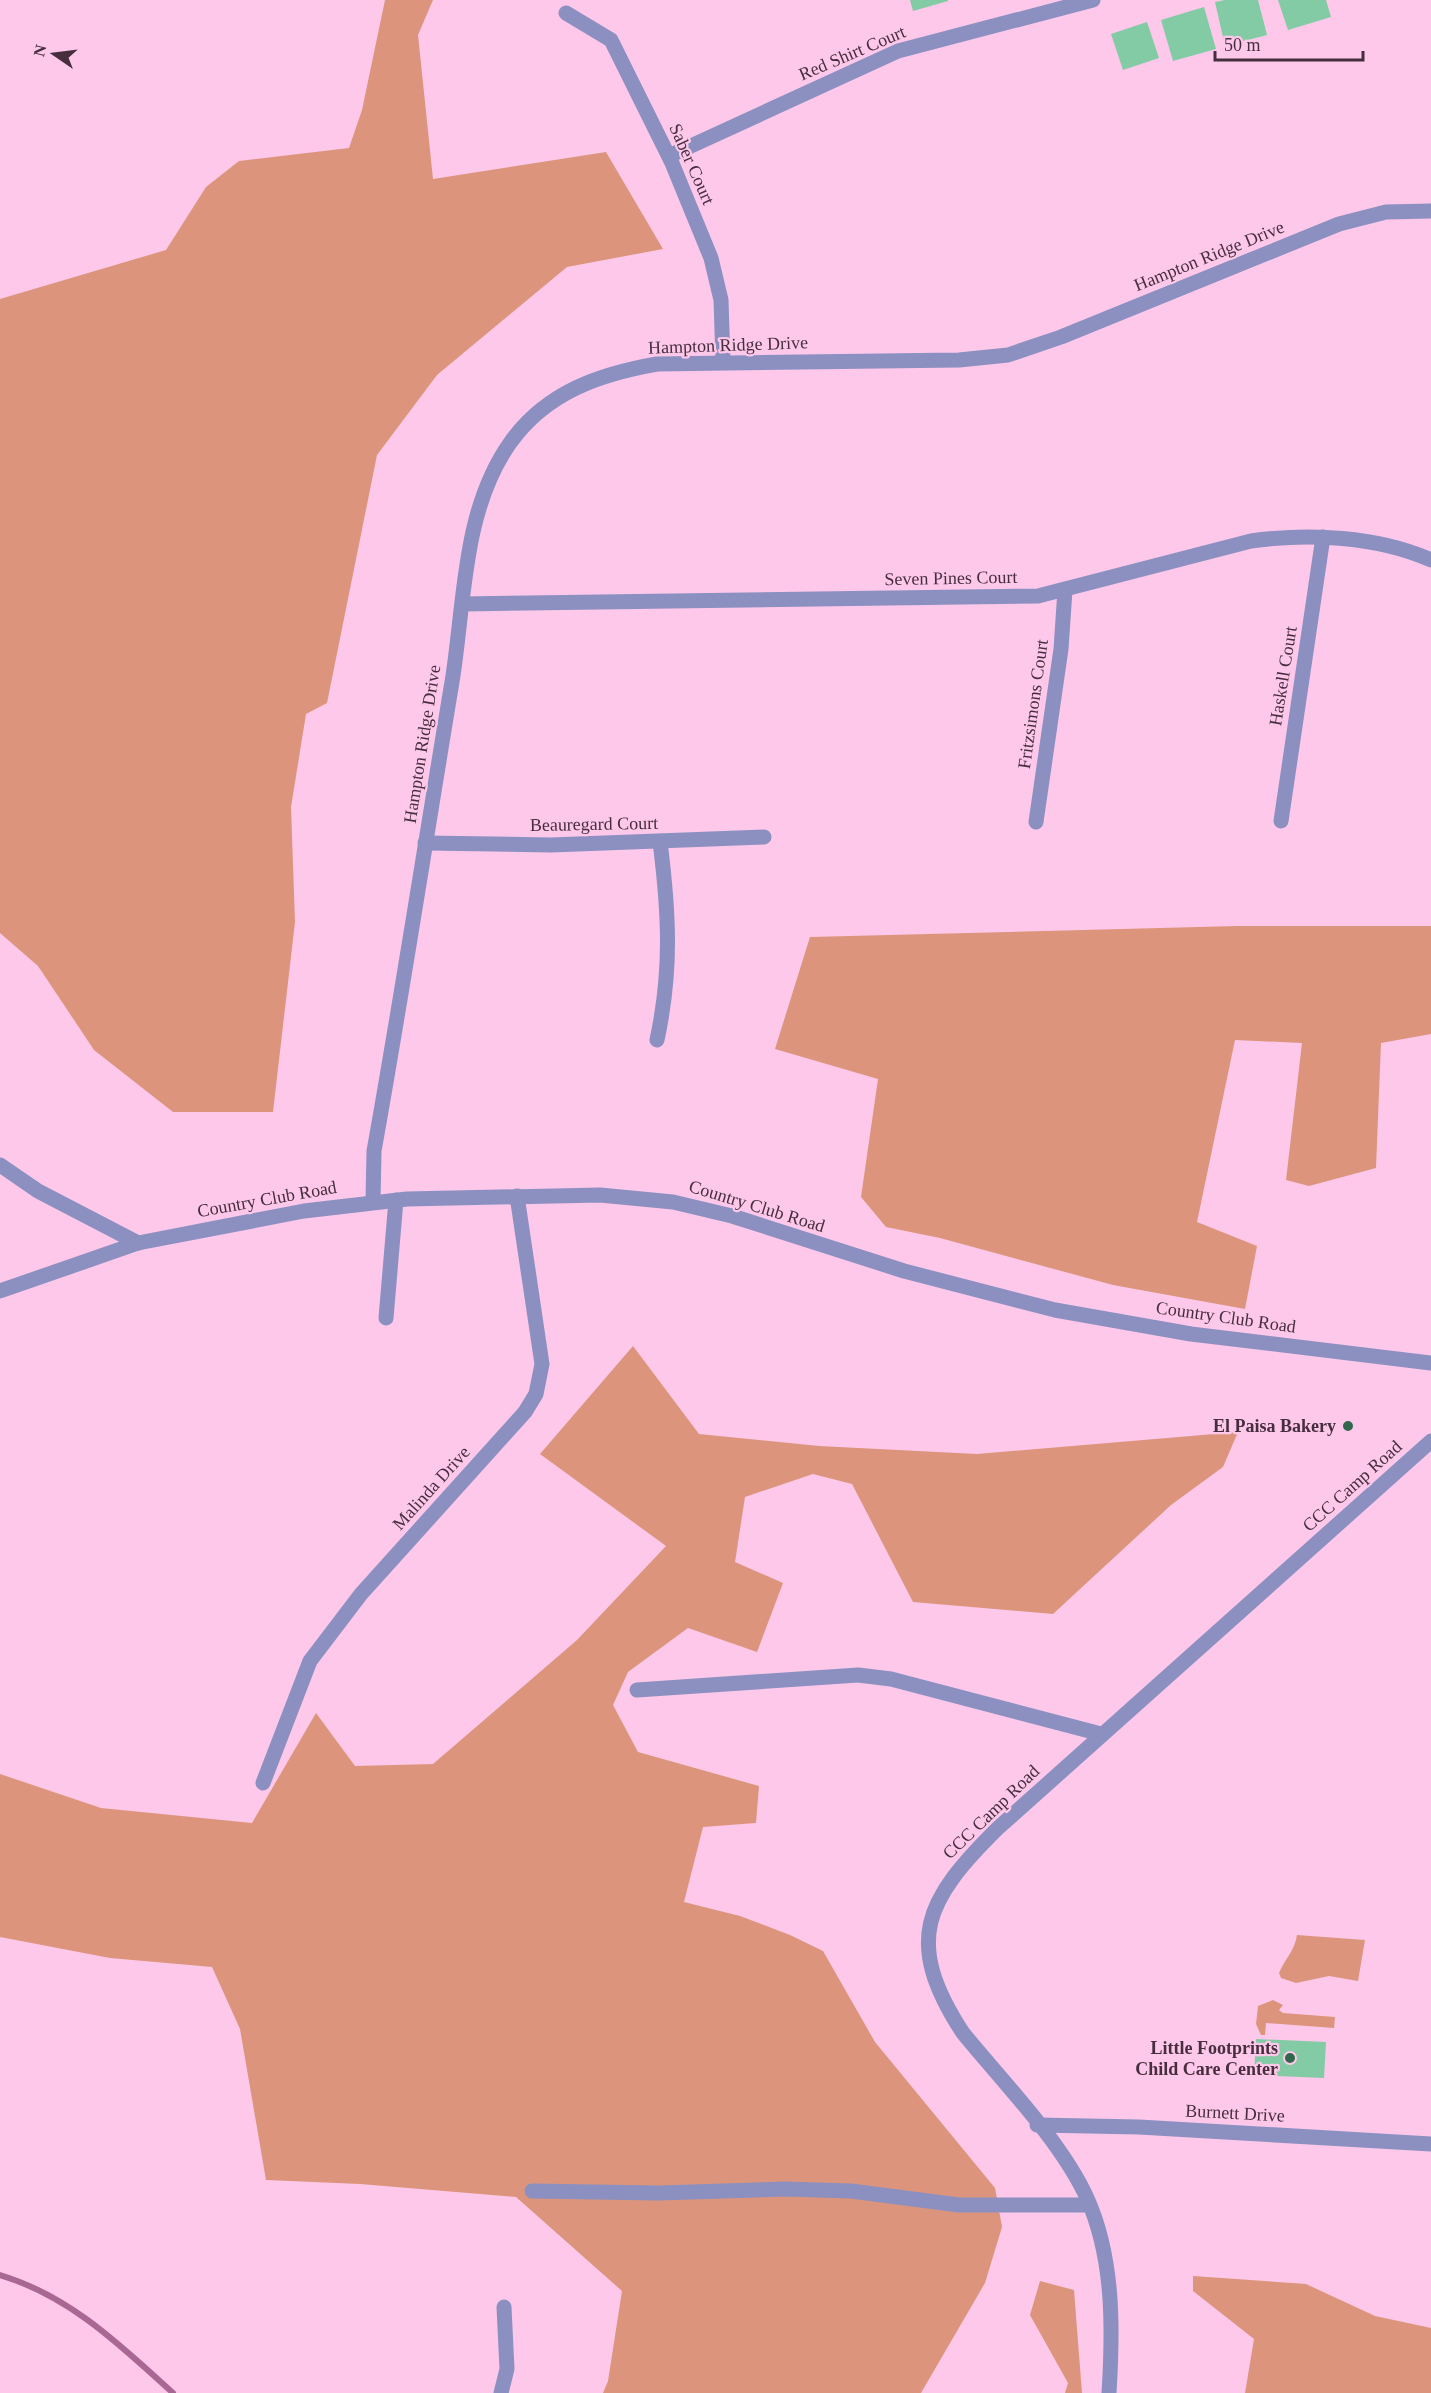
<svg xmlns="http://www.w3.org/2000/svg" width="1431" height="2393" font-family="Georgia,serif">
<style>
.green{fill:#dc957c}
.lines{fill:none;stroke-linecap:round;stroke-linejoin:round}
.stream{stroke:#a86893;stroke-width:6}
.building{fill:#82cba4}
.minor{stroke:#8b90c0;stroke-width:15}
.poi-dot{fill:#32674c;stroke:#fdc8ea;stroke-width:2}
.labels{text-anchor:middle;dominant-baseline:central;stroke-width:4.5;stroke-linejoin:round;paint-order:stroke}
.street-label{font-size:18px;fill:#472e3f;stroke:#fdc8ea}
.poi-label{font-size:18px;font-weight:bold;fill:#472e3f;stroke:#fdc8ea;text-anchor:end}
</style>
<rect width="100%" height="100%" fill="#fdc8ea"/>
<g class="green">
<path d="M 385,0 L 433,0 L 418,35 L 433,179 L 606,152 L 663,249 L 567,267 L 437,375 L 377,455 L 327,703 L 306,714 L 291,807 L 295,922 L 273,1112 L 173,1112 L 94,1050 L 38,966 L 0,933 L 0,299 L 166,250 L 206,187 L 239,161 L 349,148 L 362,110 Z"/>
<path d="M 1237,926 L 1431,926 L 1431,1034 L 1381,1043 L 1376,1168 L 1309,1186 L 1286,1180 L 1302,1043 L 1235,1040 L 1197,1222 L 1257,1246 L 1245,1309 L 1113,1285 L 940,1238 L 886,1227 L 861,1197 L 878,1079 L 775,1049 L 810,937 Z"/>
<path d="M 633,1346 L 699,1434 L 819,1446 L 977,1454 L 1238,1432 L 1223,1467 L 1171,1505 L 1053,1614 L 913,1602 L 852,1484 L 813,1474 L 745,1497 L 735,1562 L 783,1583 L 757,1652 L 688,1628 L 628,1672 L 613,1705 L 638,1752 L 759,1786 L 756,1823 L 703,1827 L 684,1902 L 740,1916 L 790,1935 L 823,1951 L 875,2042 L 995,2188 L 1002,2227 L 985,2283 L 921,2393 L 603,2393 L 608,2381 L 622,2291 L 516,2197 L 360,2184 L 266,2180 L 240,2029 L 212,1967 L 110,1958 L 0,1937 L 0,1774 L 101,1808 L 252,1823 L 316,1713 L 355,1766 L 433,1764 L 577,1640 L 666,1546 L 540,1454 Z"/>
<path d="M 1297,1935 L 1365,1940 L 1358,1981 L 1329,1976 L 1296,1983 L 1281,1978 L 1279,1973 C 1285,1959 1295,1950 1297,1935 Z"/>
<path d="M 1273,2000 L 1283,2005 L 1279,2010 L 1283,2013 L 1335,2017 L 1334,2028 L 1266,2023 L 1265,2035 L 1261,2035 L 1256,2024 L 1258,2006 Z"/>
<path d="M 1193,2276 L 1306,2284 L 1375,2316 L 1431,2328 L 1431,2393 L 1245,2393 L 1254,2339 L 1193,2291 Z"/>
<path d="M 1040,2281 L 1074,2290 L 1082,2393 L 1065,2393 L 1068,2383 L 1030,2315 Z"/>
</g>
<g class="lines">
<path class="stream" d="M 0,2275 C 70,2296 120,2345 173,2393"/>
</g>
<g class="building">
<path d="M 910,0 L 948,0 L 948,1 L 913,11 Z"/>
<path d="M 1225,0 L 1258,0 L 1267,35 L 1225,46 L 1215,2 Z"/>
<path d="M 1278,0 L 1326,0 L 1331,17 L 1288,30 Z"/>
<path d="M 1204,7 L 1216,49 L 1173,61 L 1161,20 Z"/>
<path d="M 1147,22 L 1159,58 L 1123,70 L 1111,34 Z"/>
<path d="M 1256,2039 L 1326,2042 L 1324,2078 L 1254,2075 Z"/>
</g>
<g class="lines">
<g class="minor">
<path d="M 566,13 L 611,40 L 672,163 L 711,258 L 721,300 L 723,362"/>
<path d="M 669,156 L 898,51 L 1093,0"/>
<path d="M 463,604 L 1038,596 L 1251,541 C 1309,533 1377,536 1431,560"/>
<path d="M 1281,821 L 1323,537"/>
<path d="M 1036,822 L 1061,649 L 1065,590"/>
<path d="M 425,843 L 551,845 L 764,837"/>
<path d="M 657,1040 C 672,970 669,913 660,842"/>
<path d="M 0,1165 L 38,1191 L 138,1243"/>
<path d="M 373,1202 L 374,1151 C 402,995 426,838 452,682 C 465,602 462,511 510,443 C 546,392 600,374 657,364 L 959,360 L 1008,355 L 1061,337 L 1339,224 L 1386,212 L 1431,211"/>
<path d="M 0,1291 L 138,1243 L 304,1211 L 407,1199 L 600,1195 L 673,1202 L 732,1216 L 904,1271 L 1055,1310 L 1191,1334 L 1431,1363"/>
<path d="M 386,1318 L 396,1200"/>
<path d="M 637,1690 L 858,1675 L 891,1679 L 1101,1734"/>
<path d="M 263,1783 L 310,1661 L 361,1594 L 525,1412 L 536,1394 L 542,1364 L 517,1196"/>
<path d="M 1037,2125 L 1139,2127 L 1431,2144"/>
<path d="M 532,2191 L 658,2193 L 785,2189 L 851,2191 L 959,2205 L 1089,2205"/>
<path d="M 501,2393 L 507,2369 L 504,2307"/>
<path d="M 1109,2393 C 1113,2329 1114,2258 1087,2198 C 1061,2141 1003,2082 963,2033 C 903,1941 925,1900 998,1828 L 1431,1441"/>
</g>
</g>
<g class="poi-dot">
<circle cx="1348" cy="1426" r="6"/>
<circle cx="1290" cy="2058" r="6"/>
</g>
<g class="labels">
<g class="street-label">
<text transform="translate(852 53) rotate(-23)">Red Shirt Court</text>
<text transform="translate(692 164) rotate(66)">Saber Court</text>
<text transform="translate(1209 256) rotate(-22)">Hampton Ridge Drive</text>
<text transform="translate(728 345) rotate(-2)">Hampton Ridge Drive</text>
<text transform="translate(951 578) rotate(-1)">Seven Pines Court</text>
<text transform="translate(1283 676) rotate(-81)">Haskell Court</text>
<text transform="translate(1033 704) rotate(-82)">Fritzsimons Court</text>
<text transform="translate(422 744) rotate(-81)">Hampton Ridge Drive</text>
<text transform="translate(594 824) rotate(-1)">Beauregard Court</text>
<text transform="translate(267 1199) rotate(-10)">Country Club Road</text>
<text transform="translate(757 1206) rotate(17)">Country Club Road</text>
<text transform="translate(1226 1317) rotate(8)">Country Club Road</text>
<text transform="translate(1352 1486) rotate(-42)">CCC Camp Road</text>
<text transform="translate(431 1488) rotate(-48)">Malinda Drive</text>
<text transform="translate(991 1812) rotate(-44)">CCC Camp Road</text>
<text transform="translate(1235 2113) rotate(3)">Burnett Drive</text>
</g>
<g class="poi-label">
<text x="1336" y="1426">El Paisa Bakery</text>
<text x="1278" y="2048">Little Footprints<tspan x="1278" dy="21">Child Care Center</tspan></text>
</g>
</g>
<g transform="translate(54 54) rotate(284)" stroke="#fdc8ea" stroke-width="4.5" paint-order="stroke">
<path d="M0-4.5L10 22L0 15L-10 22Z" fill="#472e3f"/>
<text y="-9" font-size="16" font-weight="bold" text-anchor="middle" fill="#472e3f">N</text>
</g>
<path d="M1215 51v9h148v-9" fill="none" stroke="#472e3f" stroke-width="3"/>
<text x="1224" y="51" font-size="18" fill="#472e3f" stroke="#fdc8ea" stroke-width="4.5" paint-order="stroke">50 m</text>
</svg>
